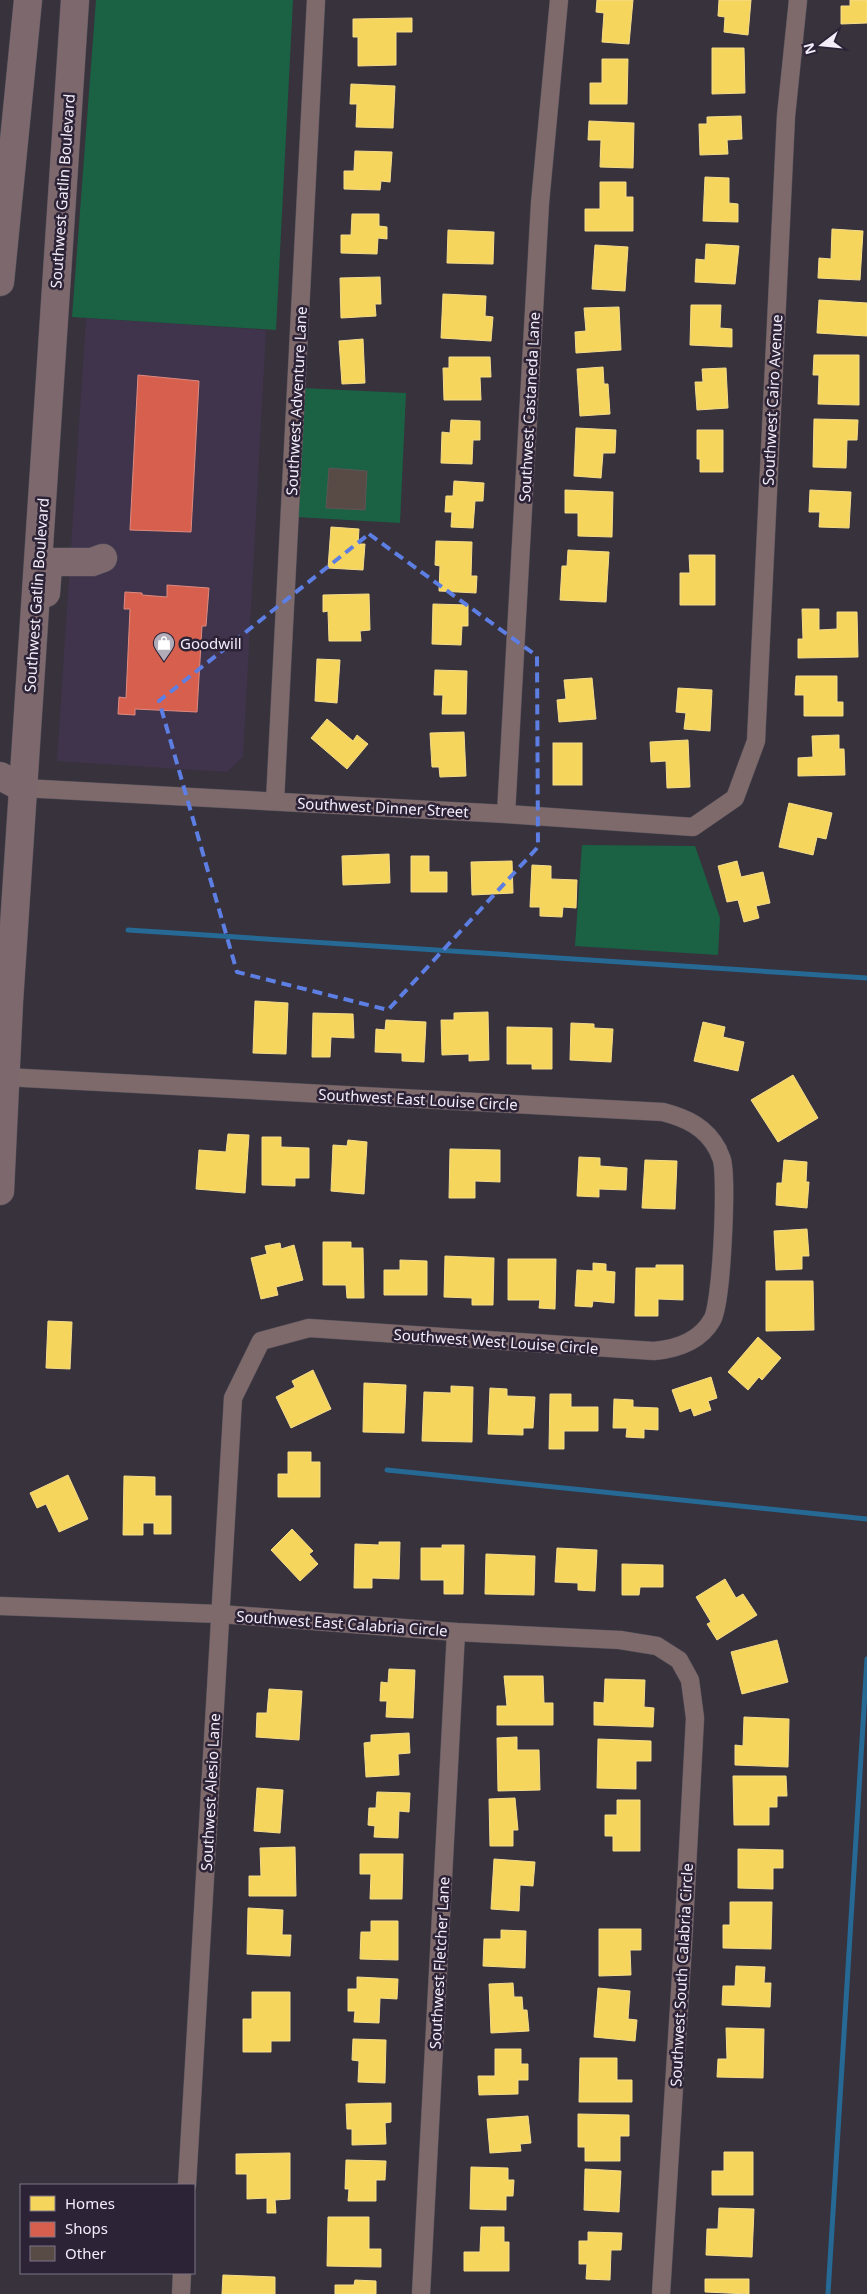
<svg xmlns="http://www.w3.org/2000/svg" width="867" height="2294" font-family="'Noto Sans',sans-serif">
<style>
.built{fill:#40344c}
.green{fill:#1a6243}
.homes{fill:#f6d55c;stroke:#f5dc8b}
.shops{fill:#d6604d;stroke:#df8a81}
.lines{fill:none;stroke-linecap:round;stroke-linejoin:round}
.stream{stroke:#256994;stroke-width:5}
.building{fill:#584b46;stroke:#5c5557}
.minor-casing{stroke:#55515a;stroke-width:19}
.primary-casing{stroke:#55515a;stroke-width:29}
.minor{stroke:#7e696b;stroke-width:18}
.primary{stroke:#7d696d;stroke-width:28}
.marked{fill:none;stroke:#5d7ee2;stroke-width:4;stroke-dasharray:10 6;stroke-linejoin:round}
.labels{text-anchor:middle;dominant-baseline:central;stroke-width:5;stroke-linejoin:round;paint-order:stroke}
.street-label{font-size:15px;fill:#f3edfa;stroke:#2d2337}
.poi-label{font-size:15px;fill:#f3edfa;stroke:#2d2337;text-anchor:start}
</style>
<rect width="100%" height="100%" fill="#37323c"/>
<path class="built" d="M 86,318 L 266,330 L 243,757 L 227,772 L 57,761 Z"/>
<g class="green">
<path d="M 96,0 L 293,0 L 276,330 L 72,317 Z"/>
<path d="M 302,388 L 406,393 L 400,523 L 296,517 Z"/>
<path d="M 582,845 L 695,846 L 720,918 L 718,955 L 575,946 Z"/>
</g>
<g class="homes">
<path d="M 597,0 L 633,0 L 629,44 L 602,42 L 604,13 L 596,12 Z"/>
<path d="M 719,0 L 751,0 L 748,35 L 724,32 L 725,17 L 718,16 Z"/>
<path d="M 850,0 L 867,0 L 867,23 L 841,24 L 841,6 L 850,6 Z"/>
<path d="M 412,18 L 412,32 L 396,32 L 396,65 L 358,66 L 358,37 L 353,37 L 353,19 Z"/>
<path d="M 712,48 L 744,48 L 745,93 L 712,94 Z"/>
<path d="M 602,59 L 628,59 L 627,104 L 590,104 L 590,83 L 602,83 Z"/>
<path d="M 351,84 L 395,86 L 393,128 L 356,127 L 357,104 L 350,104 Z"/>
<path d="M 741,116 L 742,139 L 727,140 L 728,154 L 700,155 L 699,124 L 707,124 L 707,117 Z"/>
<path d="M 589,121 L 634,123 L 633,168 L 600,167 L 601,140 L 588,140 Z"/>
<path d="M 355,151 L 392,152 L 390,182 L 381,181 L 380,190 L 344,189 L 344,171 L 354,171 Z"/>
<path d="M 705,177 L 729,178 L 729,203 L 738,204 L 738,222 L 703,221 Z"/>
<path d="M 600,182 L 626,182 L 626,197 L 633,197 L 633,231 L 585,231 L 585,209 L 600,209 Z"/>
<path d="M 352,214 L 379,214 L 379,226 L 387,227 L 387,239 L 378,238 L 377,254 L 341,253 L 341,235 L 351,235 Z"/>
<path d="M 832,229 L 863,231 L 860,280 L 818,278 L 819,258 L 831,259 Z"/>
<path d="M 448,230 L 494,232 L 493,264 L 447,263 Z"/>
<path d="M 706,244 L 739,246 L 735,284 L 695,282 L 696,259 L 705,260 Z"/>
<path d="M 595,245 L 628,247 L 625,291 L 592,289 Z"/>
<path d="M 380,277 L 381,304 L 375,304 L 376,316 L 341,318 L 340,278 Z"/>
<path d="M 443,294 L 486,296 L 485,316 L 493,317 L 491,341 L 441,338 Z"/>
<path d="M 819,300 L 867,303 L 867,336 L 817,333 Z"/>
<path d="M 691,305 L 721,305 L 720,328 L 732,329 L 732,347 L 690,345 Z"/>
<path d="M 619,307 L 621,350 L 576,353 L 575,332 L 586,331 L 584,308 Z"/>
<path d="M 363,339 L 365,383 L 342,384 L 339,341 Z"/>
<path d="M 814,355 L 859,355 L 859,405 L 818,404 L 819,375 L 813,375 Z"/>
<path d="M 449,357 L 490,357 L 491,377 L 480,377 L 481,400 L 444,400 L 443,368 L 449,368 Z"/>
<path d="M 603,367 L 604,384 L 608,384 L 610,414 L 580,416 L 577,369 Z"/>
<path d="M 726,368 L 728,408 L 697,410 L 695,382 L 703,382 L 702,369 Z"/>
<path d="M 814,419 L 858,420 L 857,440 L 847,440 L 846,468 L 813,467 Z"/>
<path d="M 451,420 L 480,421 L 480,440 L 473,440 L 472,464 L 441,463 L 442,432 L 450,433 Z"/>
<path d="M 576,428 L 616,430 L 615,453 L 603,453 L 601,478 L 574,476 Z"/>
<path d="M 697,430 L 723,430 L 723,472 L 700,472 L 700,459 L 697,459 Z"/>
<path d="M 454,481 L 484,483 L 483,501 L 475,501 L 473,528 L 451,527 L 452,512 L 445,512 L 446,496 L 453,496 Z"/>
<path d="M 565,490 L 613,492 L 612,537 L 578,536 L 578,513 L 565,513 Z"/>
<path d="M 810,490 L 851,492 L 849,528 L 819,527 L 820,512 L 809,512 Z"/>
<path d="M 331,527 L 359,529 L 358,544 L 365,544 L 363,570 L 328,568 Z"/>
<path d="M 436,541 L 472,542 L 471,576 L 477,576 L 476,593 L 439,591 L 440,566 L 435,565 Z"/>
<path d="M 568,550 L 609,552 L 606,602 L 560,600 L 562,566 L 567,566 Z"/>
<path d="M 689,555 L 715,555 L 715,605 L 680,605 L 680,573 L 690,573 Z"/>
<path d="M 369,594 L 370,630 L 360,631 L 361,641 L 329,641 L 328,611 L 323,612 L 323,595 Z"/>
<path d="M 433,604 L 468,605 L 468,626 L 462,626 L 461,645 L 432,644 Z"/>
<path d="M 802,609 L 819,609 L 819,630 L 837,629 L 837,612 L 857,612 L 858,657 L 798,658 L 798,639 L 803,639 Z"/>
<path d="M 317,659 L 340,660 L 337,703 L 315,701 Z"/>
<path d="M 435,670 L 467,671 L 466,714 L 442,714 L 443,695 L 434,695 Z"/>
<path d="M 796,676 L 837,676 L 837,702 L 843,702 L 843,716 L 804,716 L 804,695 L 795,695 Z"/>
<path d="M 592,678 L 596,719 L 559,722 L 557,700 L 566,699 L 564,680 Z"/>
<path d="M 678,688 L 712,690 L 710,731 L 684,729 L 686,713 L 676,712 Z"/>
<path d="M 327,719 L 353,741 L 357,735 L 368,744 L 347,769 L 311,738 Z"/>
<path d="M 464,732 L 466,776 L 440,777 L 439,767 L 432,767 L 430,733 Z"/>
<path d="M 839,735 L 839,749 L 844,749 L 845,775 L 798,776 L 798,758 L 813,757 L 812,736 Z"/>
<path d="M 688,740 L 690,787 L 667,788 L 666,761 L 651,762 L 650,742 Z"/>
<rect x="553" y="743" width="29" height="42"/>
<path d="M 789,803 L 832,813 L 826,839 L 817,837 L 813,855 L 779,847 Z"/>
<path d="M 389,854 L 390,883 L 343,885 L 342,856 Z"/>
<path d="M 411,856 L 429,856 L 429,872 L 447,872 L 447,892 L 411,892 Z"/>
<path d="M 512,861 L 513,893 L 472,895 L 471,862 Z"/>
<path d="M 737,861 L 741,877 L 763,872 L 770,903 L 756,906 L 759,918 L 744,922 L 738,900 L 727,902 L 718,866 Z"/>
<path d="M 532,865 L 551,866 L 551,879 L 577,880 L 576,908 L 563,907 L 562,917 L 540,916 L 540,907 L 530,907 Z"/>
<path d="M 255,1001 L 288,1003 L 286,1054 L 253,1053 Z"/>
<path d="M 488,1012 L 489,1060 L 469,1061 L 469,1054 L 442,1055 L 441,1020 L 454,1020 L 454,1013 Z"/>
<path d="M 313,1013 L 353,1014 L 354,1038 L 331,1037 L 330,1057 L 312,1057 Z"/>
<path d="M 386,1020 L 426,1022 L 424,1062 L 402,1061 L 402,1053 L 375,1052 L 376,1029 L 385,1030 Z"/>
<path d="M 703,1022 L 725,1027 L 723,1037 L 744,1042 L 738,1071 L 694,1061 Z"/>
<path d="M 571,1023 L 594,1024 L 594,1028 L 613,1029 L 611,1062 L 570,1060 Z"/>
<path d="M 507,1027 L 552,1028 L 552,1069 L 532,1069 L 532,1064 L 507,1064 Z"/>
<path d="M 793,1075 L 818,1118 L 778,1142 L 751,1100 Z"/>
<path d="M 228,1134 L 249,1135 L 245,1193 L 196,1189 L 199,1150 L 226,1152 Z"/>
<path d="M 262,1137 L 281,1137 L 281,1147 L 309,1148 L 309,1178 L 295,1178 L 295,1186 L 262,1185 Z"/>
<path d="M 348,1140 L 367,1142 L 364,1194 L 331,1191 L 333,1145 L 347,1146 Z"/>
<path d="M 450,1149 L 500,1150 L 500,1182 L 475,1181 L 475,1198 L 449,1198 Z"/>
<path d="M 579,1157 L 600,1158 L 600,1166 L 627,1168 L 626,1190 L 599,1189 L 599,1197 L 577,1196 Z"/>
<path d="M 645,1160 L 677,1161 L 675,1209 L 642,1208 Z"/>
<path d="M 784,1160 L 807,1162 L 806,1182 L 809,1182 L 807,1208 L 776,1205 L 777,1183 L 782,1183 Z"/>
<path d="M 807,1229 L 809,1256 L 802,1256 L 802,1269 L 776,1270 L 774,1231 Z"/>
<path d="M 323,1242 L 351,1242 L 351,1248 L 363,1248 L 364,1298 L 347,1298 L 346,1285 L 323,1285 Z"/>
<path d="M 280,1243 L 281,1249 L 294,1245 L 303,1280 L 276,1287 L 278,1295 L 261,1299 L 251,1258 L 267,1254 L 265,1246 Z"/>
<path d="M 445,1256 L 494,1258 L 493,1305 L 472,1305 L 472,1298 L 444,1297 Z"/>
<path d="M 508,1259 L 556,1259 L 555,1309 L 539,1308 L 540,1300 L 508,1300 Z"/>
<path d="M 400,1260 L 427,1261 L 427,1295 L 384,1295 L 384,1270 L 400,1270 Z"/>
<path d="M 593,1263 L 606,1264 L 606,1271 L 615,1272 L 614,1303 L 593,1301 L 592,1307 L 575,1306 L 577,1270 L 593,1271 Z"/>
<path d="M 656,1265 L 683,1265 L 683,1300 L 658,1299 L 658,1316 L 635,1316 L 636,1268 L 656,1268 Z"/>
<path d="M 766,1281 L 813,1281 L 814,1330 L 766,1331 Z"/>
<path d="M 48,1321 L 72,1322 L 70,1369 L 46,1368 Z"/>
<path d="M 758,1337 L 781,1358 L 762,1380 L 759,1377 L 748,1390 L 728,1372 Z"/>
<path d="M 313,1370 L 331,1409 L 291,1428 L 276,1397 L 295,1387 L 292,1381 Z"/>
<path d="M 711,1377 L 717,1398 L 708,1401 L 711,1410 L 694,1416 L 691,1408 L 680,1412 L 672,1390 Z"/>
<path d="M 364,1383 L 406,1385 L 404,1433 L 363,1432 Z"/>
<path d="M 451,1386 L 473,1387 L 472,1442 L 422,1441 L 424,1392 L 451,1393 Z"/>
<path d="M 490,1388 L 507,1389 L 507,1396 L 535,1397 L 533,1428 L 523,1428 L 523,1435 L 488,1434 Z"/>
<path d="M 550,1394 L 571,1394 L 571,1407 L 598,1407 L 598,1431 L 564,1431 L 564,1449 L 549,1449 Z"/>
<path d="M 614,1399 L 633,1400 L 633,1407 L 658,1408 L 658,1430 L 644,1429 L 644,1438 L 626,1437 L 627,1428 L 613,1428 Z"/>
<path d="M 288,1452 L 311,1452 L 311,1462 L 320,1462 L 320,1497 L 278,1497 L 278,1474 L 288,1474 Z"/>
<path d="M 68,1475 L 88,1519 L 59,1532 L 46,1504 L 37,1508 L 30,1493 Z"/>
<path d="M 124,1476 L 155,1477 L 155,1496 L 171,1496 L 171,1534 L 154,1534 L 154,1523 L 143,1523 L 143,1535 L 123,1535 Z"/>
<path d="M 292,1529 L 313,1551 L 309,1554 L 318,1564 L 300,1581 L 271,1550 Z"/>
<path d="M 379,1542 L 400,1542 L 399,1579 L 372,1578 L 372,1588 L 354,1588 L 355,1544 L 379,1545 Z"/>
<path d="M 442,1545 L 464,1545 L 463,1594 L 444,1594 L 444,1580 L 421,1580 L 421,1548 L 442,1548 Z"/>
<path d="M 557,1548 L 597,1550 L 595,1591 L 578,1590 L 578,1583 L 555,1582 Z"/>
<path d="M 486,1554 L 535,1556 L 534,1595 L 485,1594 Z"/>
<path d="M 622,1564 L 663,1565 L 663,1587 L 640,1587 L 639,1595 L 622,1595 Z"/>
<path d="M 725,1579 L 736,1598 L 743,1594 L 757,1615 L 717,1640 L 707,1624 L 711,1622 L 696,1597 Z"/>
<path d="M 777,1640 L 788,1682 L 742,1694 L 731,1652 Z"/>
<path d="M 389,1669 L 415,1670 L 413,1718 L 386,1717 L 387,1701 L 380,1701 L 381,1682 L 388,1683 Z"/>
<path d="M 504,1676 L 543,1676 L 544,1703 L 553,1703 L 553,1725 L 497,1725 L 497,1706 L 507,1706 Z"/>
<path d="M 605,1679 L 645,1680 L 644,1707 L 654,1708 L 653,1727 L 594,1725 L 594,1702 L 604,1703 Z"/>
<path d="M 269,1689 L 302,1691 L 299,1740 L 256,1737 L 257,1713 L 267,1713 Z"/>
<path d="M 744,1717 L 789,1719 L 788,1767 L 735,1765 L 735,1745 L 743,1746 Z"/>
<path d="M 409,1733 L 410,1753 L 398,1754 L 399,1775 L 366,1777 L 364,1743 L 371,1742 L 371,1735 Z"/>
<path d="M 517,1737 L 517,1750 L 539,1750 L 540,1790 L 498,1791 L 497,1738 Z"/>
<path d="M 598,1739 L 651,1741 L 651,1761 L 636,1761 L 636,1789 L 597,1788 Z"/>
<path d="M 733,1776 L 786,1776 L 787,1796 L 777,1796 L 777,1807 L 769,1807 L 769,1825 L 734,1825 Z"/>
<path d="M 257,1788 L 283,1790 L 280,1833 L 254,1831 Z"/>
<path d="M 377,1792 L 410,1793 L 409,1812 L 399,1811 L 398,1838 L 374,1837 L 375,1826 L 368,1825 L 369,1808 L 376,1808 Z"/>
<path d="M 515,1798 L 518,1830 L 513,1830 L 513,1846 L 490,1846 L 489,1799 Z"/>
<path d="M 617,1800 L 640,1800 L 640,1851 L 613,1851 L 613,1836 L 605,1836 L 605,1815 L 617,1815 Z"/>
<path d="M 295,1847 L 296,1896 L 249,1896 L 249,1876 L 261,1876 L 260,1848 Z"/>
<path d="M 738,1849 L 783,1850 L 783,1868 L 773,1868 L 773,1889 L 738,1888 Z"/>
<path d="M 360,1854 L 403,1854 L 402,1899 L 370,1899 L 371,1874 L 360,1874 Z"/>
<path d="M 494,1859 L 535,1862 L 533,1886 L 520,1885 L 519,1911 L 491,1909 Z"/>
<path d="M 730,1902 L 772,1902 L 771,1949 L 723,1948 L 723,1925 L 730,1925 Z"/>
<path d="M 248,1908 L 283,1910 L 282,1935 L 291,1935 L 290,1956 L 247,1954 Z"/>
<path d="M 371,1921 L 398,1921 L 398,1960 L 360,1959 L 361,1932 L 371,1932 Z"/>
<path d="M 599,1929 L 641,1929 L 641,1950 L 630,1950 L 631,1975 L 599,1976 Z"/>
<path d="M 501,1930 L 526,1931 L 525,1968 L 483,1966 L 484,1939 L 501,1939 Z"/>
<path d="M 736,1966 L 765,1967 L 764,1983 L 771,1983 L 770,2007 L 722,2005 L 723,1986 L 735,1986 Z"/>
<path d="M 357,1977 L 398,1979 L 397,1999 L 380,1998 L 379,2023 L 354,2022 L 355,2011 L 348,2011 L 348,1989 L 357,1989 Z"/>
<path d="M 513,1983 L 514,1997 L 522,1997 L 523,2010 L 527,2010 L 529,2031 L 491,2033 L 489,1984 Z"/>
<path d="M 598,1988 L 630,1991 L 628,2019 L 637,2020 L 635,2041 L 594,2037 Z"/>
<path d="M 252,1992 L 290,1992 L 290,2041 L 271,2041 L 271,2052 L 243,2052 L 243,2019 L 252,2019 Z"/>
<path d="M 726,2028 L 764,2029 L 763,2078 L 717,2077 L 718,2059 L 727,2059 Z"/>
<path d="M 353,2039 L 386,2040 L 385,2083 L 358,2082 L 359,2061 L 352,2060 Z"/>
<path d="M 495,2049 L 521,2049 L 521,2064 L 528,2064 L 528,2080 L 518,2080 L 518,2094 L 479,2095 L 478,2076 L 495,2076 Z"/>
<path d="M 580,2058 L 617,2058 L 617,2080 L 632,2080 L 632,2102 L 579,2102 Z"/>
<path d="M 391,2103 L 391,2122 L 385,2123 L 386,2144 L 352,2145 L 352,2129 L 347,2129 L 346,2104 Z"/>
<path d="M 578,2114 L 629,2115 L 629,2136 L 620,2136 L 620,2161 L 585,2161 L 585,2147 L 578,2147 Z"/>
<path d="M 528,2116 L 531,2143 L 520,2144 L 521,2151 L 490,2153 L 487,2119 Z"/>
<path d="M 724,2152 L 753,2152 L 753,2195 L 712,2195 L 712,2171 L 724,2171 Z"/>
<path d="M 290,2153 L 290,2199 L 275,2200 L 276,2213 L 267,2213 L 267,2198 L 247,2199 L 247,2174 L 236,2174 L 236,2154 Z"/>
<path d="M 346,2160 L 386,2161 L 385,2180 L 376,2180 L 376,2201 L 348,2201 L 349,2189 L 345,2189 Z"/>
<path d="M 471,2167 L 508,2168 L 508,2180 L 514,2180 L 513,2196 L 506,2196 L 506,2210 L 470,2209 Z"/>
<path d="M 585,2169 L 621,2171 L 619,2212 L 584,2210 Z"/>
<path d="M 719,2208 L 754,2209 L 752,2257 L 706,2255 L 707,2229 L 718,2229 Z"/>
<path d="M 328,2217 L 369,2217 L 369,2249 L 381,2249 L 381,2267 L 327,2266 Z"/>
<path d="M 481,2227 L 504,2227 L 504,2242 L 509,2242 L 509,2271 L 464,2271 L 464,2252 L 480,2252 Z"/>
<path d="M 588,2232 L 622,2233 L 621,2250 L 611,2250 L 610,2280 L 586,2279 L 587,2264 L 579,2264 L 579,2241 L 588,2241 Z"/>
<path d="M 223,2275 L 275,2277 L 275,2294 L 222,2294 Z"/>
<path d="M 705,2279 L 749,2279 L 749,2294 L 705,2292 Z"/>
<path d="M 355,2280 L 376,2281 L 376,2294 L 335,2294 L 335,2285 L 354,2285 Z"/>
</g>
<g class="shops">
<path d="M 138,375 L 199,381 L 191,532 L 130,530 Z"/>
<path d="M 167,585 L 209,588 L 206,626 L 202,626 L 197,712 L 135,709 L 135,715 L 118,714 L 119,697 L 126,698 L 130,609 L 124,609 L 125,592 L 142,593 L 142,595 L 167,597 Z"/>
</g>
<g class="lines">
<g class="stream">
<path d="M 128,930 L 867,978"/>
<path d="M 387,1470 L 867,1519"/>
<path d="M 828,2294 L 867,1659"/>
</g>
</g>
<path class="building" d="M 329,468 L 367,471 L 365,510 L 326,508 Z"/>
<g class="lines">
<g class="minor-casing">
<g id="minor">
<path d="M 23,788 L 506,814 L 693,827 L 735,798 L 756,741 L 786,116 L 798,0"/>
<path d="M 275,801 L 316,0"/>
<path d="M 506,814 L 540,203 L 559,0"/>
<path d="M 5,1077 L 663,1112 C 686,1118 706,1127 718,1150 C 719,1153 721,1157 722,1160 C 727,1181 722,1304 712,1320 C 700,1341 676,1349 654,1351 L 309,1328 L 261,1341 L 233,1398 L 187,2185"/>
<path d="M 0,1606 L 220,1614 L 456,1632 L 620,1640 L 657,1646 L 679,1660 L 690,1680 L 695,1718 L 683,1944 L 661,2294"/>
<path d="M 181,2294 L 182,2273"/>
<path d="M 421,2294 L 456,1632"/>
</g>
</g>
<g class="primary-casing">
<g id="primary">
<path d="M 0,282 L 28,0"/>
<path d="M 46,593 L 48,566 L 52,562 L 92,562 L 103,558"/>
<path d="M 0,776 L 23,788"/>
<path d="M 0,1191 L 9,1002 L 75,0"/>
</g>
</g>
<use href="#minor" class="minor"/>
<use href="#primary" class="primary"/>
</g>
<path class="marked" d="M 369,534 L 537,656 L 538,847 L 388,1010 L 237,972 L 159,701 Z"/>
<defs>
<g id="shop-pin" transform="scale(1.125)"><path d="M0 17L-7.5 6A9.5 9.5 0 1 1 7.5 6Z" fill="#b1acb8" stroke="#2d2337"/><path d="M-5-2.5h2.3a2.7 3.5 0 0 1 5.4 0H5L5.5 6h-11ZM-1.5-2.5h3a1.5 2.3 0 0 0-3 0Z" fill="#fff"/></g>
</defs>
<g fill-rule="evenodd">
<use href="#shop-pin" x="164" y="643"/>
</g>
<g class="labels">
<g class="street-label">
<text transform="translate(62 191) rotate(-86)">Southwest Gatlin Boulevard</text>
<text transform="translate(772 400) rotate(-87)">Southwest Cairo Avenue</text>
<text transform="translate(296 401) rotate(-87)">Southwest Adventure Lane</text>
<text transform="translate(529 407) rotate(-87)">Southwest Castaneda Lane</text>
<text transform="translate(36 595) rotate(-86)">Southwest Gatlin Boulevard</text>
<text transform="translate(383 807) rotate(3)">Southwest Dinner Street</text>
<text transform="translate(418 1099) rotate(3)">Southwest East Louise Circle</text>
<text transform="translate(496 1341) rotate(4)">Southwest West Louise Circle</text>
<text transform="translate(342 1623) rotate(4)">Southwest East Calabria Circle</text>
<text transform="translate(210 1792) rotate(-87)">Southwest Alesio Lane</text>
<text transform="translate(439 1963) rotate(-87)">Southwest Fletcher Lane</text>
<text transform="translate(681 1975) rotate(-87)">Southwest South Calabria Circle</text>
</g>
<g class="poi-label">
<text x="180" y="643">Goodwill</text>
</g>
</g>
<rect x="20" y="2184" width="175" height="90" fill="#2d2337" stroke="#7c7485"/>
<rect x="30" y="2196" width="25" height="15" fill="#f6d55c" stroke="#7c7485"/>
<text x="65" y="2209" font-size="15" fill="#f3edfa">Homes</text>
<rect x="30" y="2222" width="25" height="15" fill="#d6604d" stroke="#7c7485"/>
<text x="65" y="2234" font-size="15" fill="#f3edfa">Shops</text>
<rect x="30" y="2246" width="25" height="15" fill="#584b46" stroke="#7c7485"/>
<text x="65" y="2259" font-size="15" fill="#f3edfa">Other</text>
<g transform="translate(822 45) rotate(254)" stroke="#2d2337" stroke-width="4" paint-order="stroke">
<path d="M0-4L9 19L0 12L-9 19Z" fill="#f3edfa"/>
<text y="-8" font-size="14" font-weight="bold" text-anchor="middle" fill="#f3edfa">N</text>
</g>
</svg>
